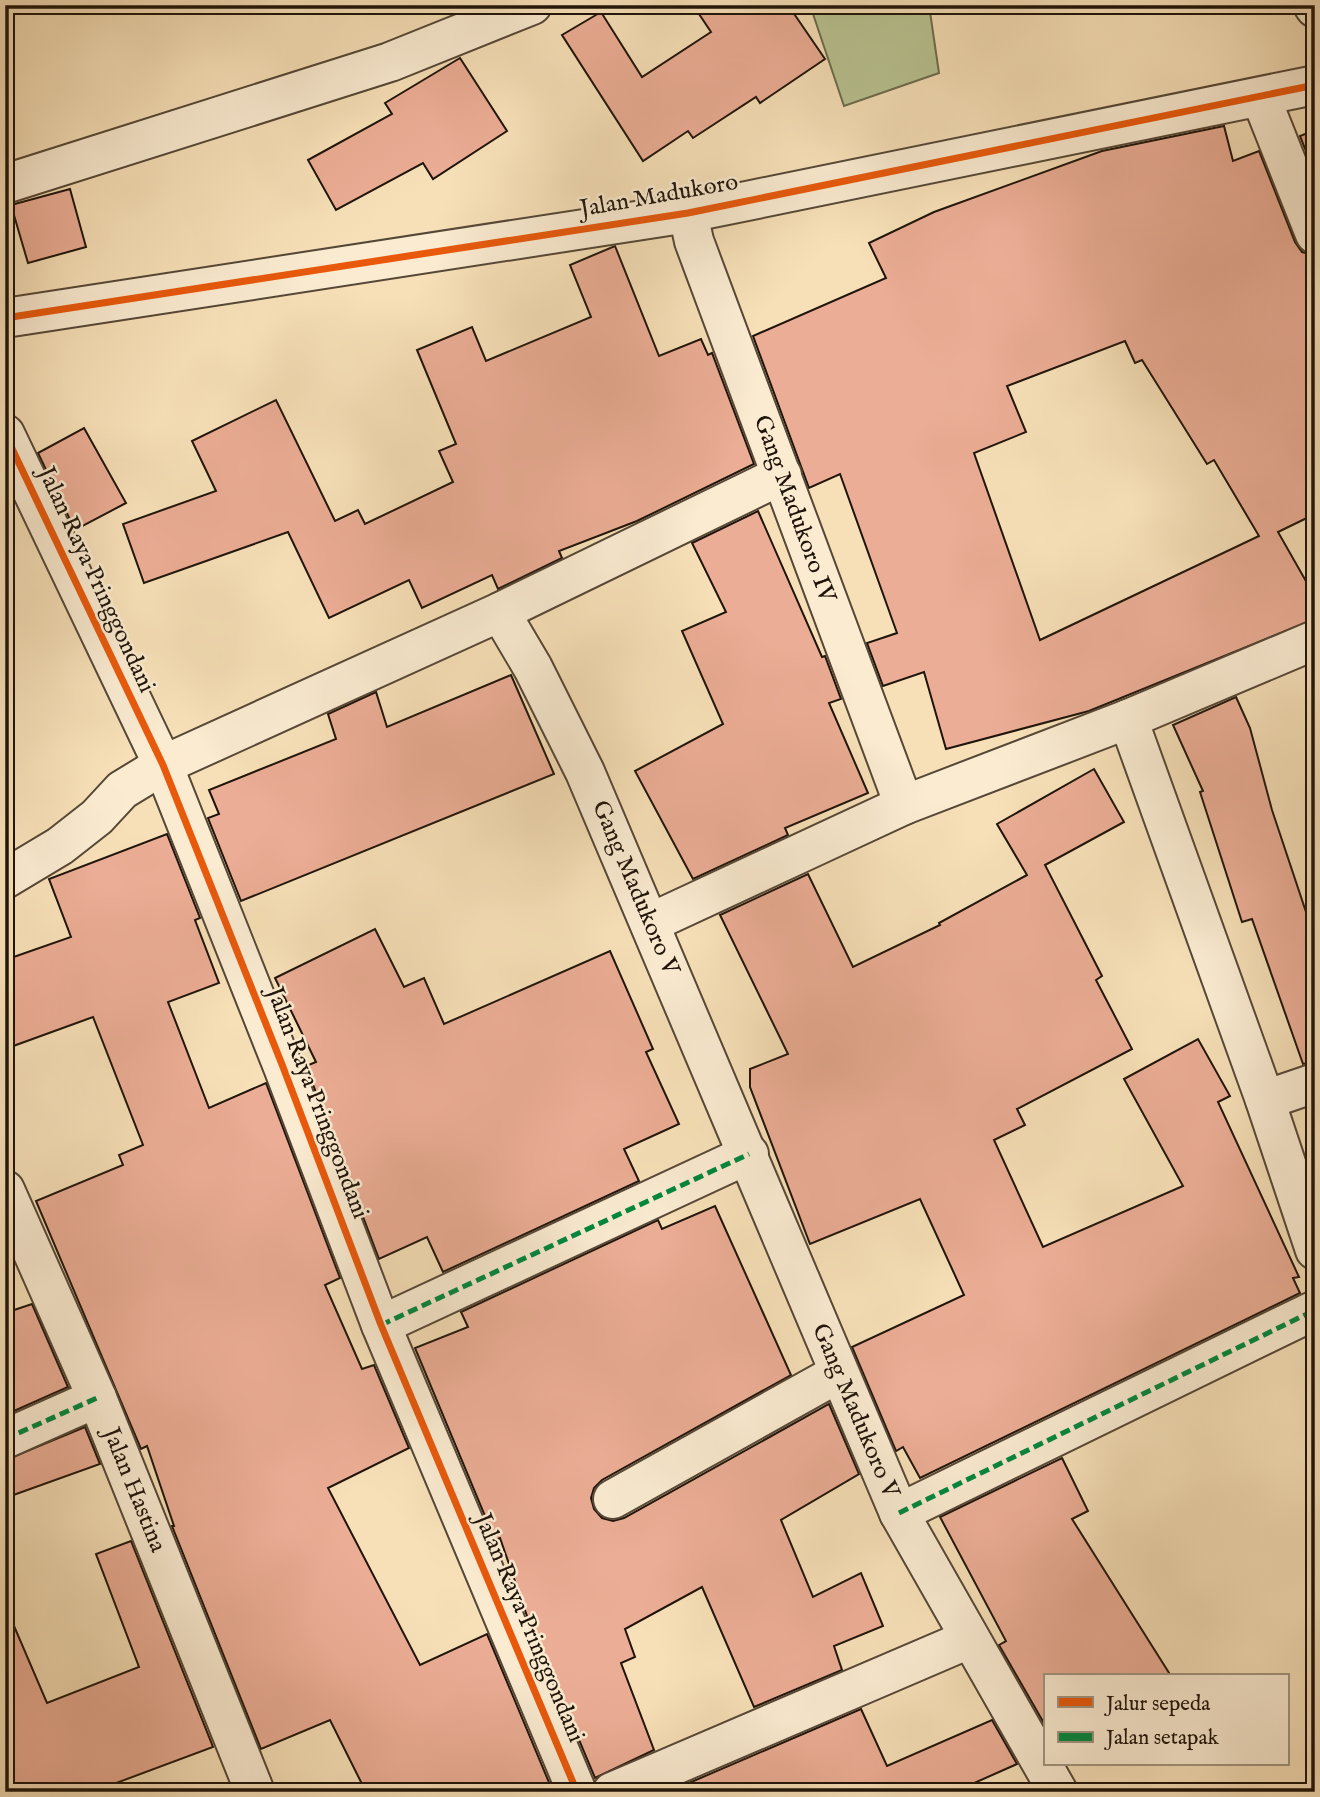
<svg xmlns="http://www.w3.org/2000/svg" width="1320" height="1797" font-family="'IM FELL English',serif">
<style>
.green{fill:#b9c392;stroke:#6c6c4e;stroke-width:2}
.building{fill:#ebad95;stroke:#1f140a;stroke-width:2;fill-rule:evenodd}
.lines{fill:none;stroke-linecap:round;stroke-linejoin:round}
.minor-casing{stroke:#554736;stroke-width:42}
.minor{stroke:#faebd1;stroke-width:38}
.quiet{stroke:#00873e;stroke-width:5;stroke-dasharray:10 5;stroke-linecap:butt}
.cycleway-casing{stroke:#faebd1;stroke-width:11}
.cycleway{stroke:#e8590c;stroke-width:7}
.labels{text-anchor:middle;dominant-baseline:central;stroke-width:5;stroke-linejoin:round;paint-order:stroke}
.street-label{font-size:24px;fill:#1f140a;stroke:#faebd1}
</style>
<rect width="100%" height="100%" fill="#f7e0b8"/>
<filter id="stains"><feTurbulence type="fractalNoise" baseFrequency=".00286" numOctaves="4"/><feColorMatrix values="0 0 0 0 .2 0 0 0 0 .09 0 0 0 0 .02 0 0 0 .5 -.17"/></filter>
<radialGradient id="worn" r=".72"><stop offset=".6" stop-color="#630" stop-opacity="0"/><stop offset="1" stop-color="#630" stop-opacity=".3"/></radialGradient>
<path class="green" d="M 810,5 L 929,5 L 939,73 L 844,106 Z"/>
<g class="building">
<path d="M 693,5 L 788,5 L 825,59 L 760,103 L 756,97 L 693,138 L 688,131 L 643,161 L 562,35 L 601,12 L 642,77 L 711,32 Z"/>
<path d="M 460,58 L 507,131 L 433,179 L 423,163 L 336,210 L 308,160 L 392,114 L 385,103 Z"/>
<path d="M 1224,126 L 1233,161 L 1259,151 L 1295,242 L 1302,252 L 1315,255 L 1315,514 L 1278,532 L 1315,597 L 1315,619 L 1089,711 L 946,749 L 924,672 L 883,686 L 867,643 L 897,633 L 840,474 L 809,488 L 753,336 L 886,278 L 869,243 L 934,212 L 1102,151 ZM 1125,341 L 1135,363 L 1142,360 L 1207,464 L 1214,460 L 1259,536 L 1040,640 L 974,453 L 1026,432 L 1007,386 Z"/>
<path d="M 1315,130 L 1315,174 L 1300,136 Z"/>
<path d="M 70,189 L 86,247 L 28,263 L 11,205 Z"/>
<path d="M 615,246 L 659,356 L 701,339 L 708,355 L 712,353 L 754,464 L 637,521 L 559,551 L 562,558 L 498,589 L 492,575 L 422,608 L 409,580 L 329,618 L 288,532 L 144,583 L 123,524 L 216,491 L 192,441 L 276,400 L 335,521 L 358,510 L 365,524 L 453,482 L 439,451 L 456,444 L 417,350 L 472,327 L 486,361 L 591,317 L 570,265 Z"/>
<path d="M 84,428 L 126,503 L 75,530 L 38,453 Z"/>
<path d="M 758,511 L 822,657 L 825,656 L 841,699 L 829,703 L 868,793 L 785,828 L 788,835 L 693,879 L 635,771 L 723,724 L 682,631 L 726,612 L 692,543 Z"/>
<path d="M 511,675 L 554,774 L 241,901 L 208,818 L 219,814 L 209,790 L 336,739 L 328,714 L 376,692 L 387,727 Z"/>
<path d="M 1236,697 L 1250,728 L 1272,810 L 1315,939 L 1315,1062 L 1303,1064 L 1252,919 L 1242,922 L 1200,792 L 1203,791 L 1173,725 Z"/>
<path d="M 1094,769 L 1124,822 L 1045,865 L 1102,976 L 1096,980 L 1132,1049 L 1017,1109 L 1025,1125 L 994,1140 L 1043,1247 L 1183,1186 L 1124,1079 L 1198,1039 L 1230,1096 L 1218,1102 L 1299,1277 L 1293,1278 L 1300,1293 L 920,1478 L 903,1447 L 896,1451 L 852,1347 L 964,1295 L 920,1199 L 810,1244 L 750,1087 L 750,1069 L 788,1054 L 720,915 L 808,874 L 853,967 L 940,925 L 939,923 L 1027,875 L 997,824 Z"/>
<path d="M 167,834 L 200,918 L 195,920 L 219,983 L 168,1002 L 209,1108 L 266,1083 L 340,1278 L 325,1285 L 362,1369 L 374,1365 L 409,1448 L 328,1488 L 420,1665 L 487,1634 L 553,1792 L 366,1792 L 330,1720 L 261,1749 L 172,1526 L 174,1526 L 147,1446 L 141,1449 L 36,1201 L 123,1165 L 119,1155 L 143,1145 L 93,1017 L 5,1049 L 5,960 L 71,937 L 49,879 Z"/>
<path d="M 375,929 L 404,987 L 424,978 L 444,1024 L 610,951 L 653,1049 L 646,1052 L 679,1124 L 624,1149 L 639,1181 L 443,1272 L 427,1237 L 379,1259 L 306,1066 L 316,1062 L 275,978 Z"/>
<path d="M 715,1206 L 791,1375 L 602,1480 L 594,1488 L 591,1498 L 594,1509 L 602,1518 L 613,1521 L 624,1518 L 829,1404 L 859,1474 L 781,1520 L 813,1597 L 861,1573 L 883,1626 L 834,1646 L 842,1670 L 754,1707 L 702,1587 L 625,1629 L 635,1657 L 621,1663 L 654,1750 L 595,1778 L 527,1616 L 500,1538 L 495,1540 L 415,1348 L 468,1327 L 461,1312 L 658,1220 L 662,1229 Z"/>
<path d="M 32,1304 L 68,1387 L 5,1415 L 5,1313 Z"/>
<path d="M 85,1427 L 100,1464 L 5,1498 L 5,1460 Z"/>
<path d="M 1062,1458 L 1088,1511 L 1072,1519 L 1171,1676 L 1045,1676 L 1045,1725 L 999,1645 L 1006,1641 L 940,1517 Z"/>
<path d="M 131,1541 L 213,1747 L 92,1792 L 12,1792 L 5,1773 L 5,1605 L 47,1703 L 139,1667 L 96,1554 Z"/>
<path d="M 861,1709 L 887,1766 L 992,1720 L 1017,1764 L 954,1792 L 668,1792 Z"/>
</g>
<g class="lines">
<g class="minor-casing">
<g id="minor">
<path d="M 1313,5 L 1315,8"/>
<path d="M 1261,98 L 1315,234"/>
<path d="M 5,184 L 390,62 L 532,5"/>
<path d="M 688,213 L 694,241 L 904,805"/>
<path d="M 5,318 L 688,213 L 1315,85"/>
<path d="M 5,434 L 163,765 L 283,1067 L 381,1325 L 577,1792"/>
<path d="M 500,612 L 533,668 L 585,772 L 899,1513 L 1058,1792"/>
<path d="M 1128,719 L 1265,1100 L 1315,1250"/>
<path d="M 5,879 L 60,846 L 97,817 L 122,790 L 163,765 L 500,612 L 782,475"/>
<path d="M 650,923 L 904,805 L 1128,719 L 1315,640"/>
<path d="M 1265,1100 L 1315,1083"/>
<path d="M 5,1190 L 97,1398 L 255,1792"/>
<path d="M 381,1325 L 749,1154"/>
<path d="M 5,1439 L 97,1398"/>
<path d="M 613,1499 L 837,1374"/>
<path d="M 899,1513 L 1315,1310"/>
<path d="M 612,1792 L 969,1639"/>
</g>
</g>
<use href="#minor" class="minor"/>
<g class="quiet">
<path d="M 381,1325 L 749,1154"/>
<path d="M 5,1439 L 97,1398"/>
<path d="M 899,1513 L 1315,1310"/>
</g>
<g class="cycleway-casing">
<g id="cycleway">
<path d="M 5,318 L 688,213 L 1315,85"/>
<path d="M 5,434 L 163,765 L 283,1067 L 381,1325 L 577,1792"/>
</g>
</g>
<use href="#cycleway" class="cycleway"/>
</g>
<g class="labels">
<g class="street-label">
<text transform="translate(659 196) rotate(-10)">Jalan Madukoro</text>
<text transform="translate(794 509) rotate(70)">Gang Madukoro IV</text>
<text transform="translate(96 580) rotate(65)">Jalan Raya Pringgondani</text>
<text transform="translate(635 888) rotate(67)">Gang Madukoro V</text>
<text transform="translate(317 1103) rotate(69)">Jalan Raya Pringgondani</text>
<text transform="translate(855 1411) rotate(67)">Gang Madukoro V</text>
<text transform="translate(134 1490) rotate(68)">Jalan Hastina</text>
<text transform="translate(529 1628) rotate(67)">Jalan Raya Pringgondani</text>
</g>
</g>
<rect width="1320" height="1797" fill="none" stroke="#f7e0b8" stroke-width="28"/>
<rect x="7" y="7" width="1306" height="1783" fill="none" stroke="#1f140a" stroke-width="3.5"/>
<rect x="14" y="14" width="1292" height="1769" fill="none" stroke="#1f140a" stroke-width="2"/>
<rect x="1044" y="1674" width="245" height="91" fill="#faebd1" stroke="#a29581" stroke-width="2"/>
<rect x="1058" y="1697" width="35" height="10" fill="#e8590c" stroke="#a29581" stroke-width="2"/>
<text x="1106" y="1710" font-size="21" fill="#1f140a">Jalur sepeda</text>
<rect x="1058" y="1732" width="35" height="10" fill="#00873e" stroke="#a29581" stroke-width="2"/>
<text x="1106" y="1744" font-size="21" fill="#1f140a">Jalan setapak</text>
<rect width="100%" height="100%" filter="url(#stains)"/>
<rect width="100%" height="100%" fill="url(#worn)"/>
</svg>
